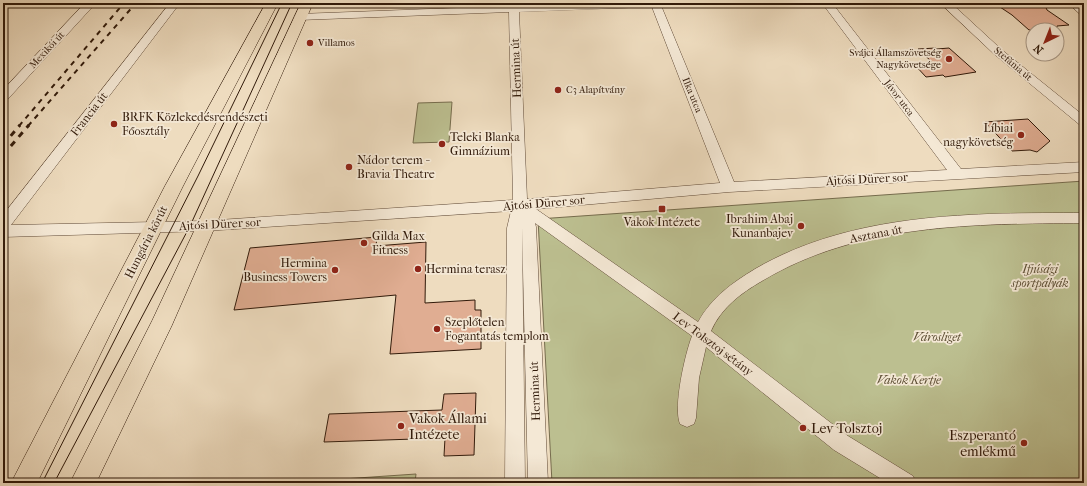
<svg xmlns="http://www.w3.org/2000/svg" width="1087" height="486" font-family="'IM FELL French Canon',serif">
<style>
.green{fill:#bcbf90;stroke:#766c4d}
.building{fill:#e0ad92;stroke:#311a0a}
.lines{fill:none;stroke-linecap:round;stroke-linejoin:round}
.minor-casing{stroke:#604a37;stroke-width:1}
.major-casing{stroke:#311a0a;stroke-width:1}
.minor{fill:#f4e8d5;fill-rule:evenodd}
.major{fill:#eedcbf;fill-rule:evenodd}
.tram{stroke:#311a0a;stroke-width:1}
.rail-far1{stroke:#311a0a;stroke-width:2;stroke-dasharray:5 5;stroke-linecap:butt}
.rail{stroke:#311a0a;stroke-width:3;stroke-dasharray:6 6;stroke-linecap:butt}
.poi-dot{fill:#8f2418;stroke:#f4e8d5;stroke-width:1.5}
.labels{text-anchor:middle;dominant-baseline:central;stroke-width:3.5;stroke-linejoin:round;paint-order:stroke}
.far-poi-label{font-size:10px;fill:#311a0a;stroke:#f4e8d5;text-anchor:start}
.far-street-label{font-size:10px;fill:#311a0a;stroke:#f4e8d5}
.street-label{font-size:12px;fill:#311a0a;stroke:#f4e8d5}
.poi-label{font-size:12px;fill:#311a0a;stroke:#f4e8d5;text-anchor:start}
.park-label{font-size:12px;font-style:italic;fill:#5b4c32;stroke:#f4e8d5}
.near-poi-label{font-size:14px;fill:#311a0a;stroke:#f4e8d5;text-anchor:start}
</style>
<rect width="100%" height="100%" fill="#eedcbf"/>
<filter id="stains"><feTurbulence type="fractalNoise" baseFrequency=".005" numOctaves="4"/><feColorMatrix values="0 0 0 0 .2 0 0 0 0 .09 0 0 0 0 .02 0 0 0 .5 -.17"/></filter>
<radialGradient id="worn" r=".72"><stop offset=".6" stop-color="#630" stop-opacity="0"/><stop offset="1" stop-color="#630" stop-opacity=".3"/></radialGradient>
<g class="green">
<path d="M 452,102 L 449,142 L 413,143 L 418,103 Z"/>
<path d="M 1084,181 L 1084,483 L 552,483 L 538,219 Z"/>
<path d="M 416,474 L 415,483 L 342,483 L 343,479 Z"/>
</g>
<g class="building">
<path d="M 994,3 L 1044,3 L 1047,10 L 1069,25 L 1057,26 L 1056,30 L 1029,30 L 1012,15 Z"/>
<path d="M 936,48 L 937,49 L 949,48 L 976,72 L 945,77 L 943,75 L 926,77 L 914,64 L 932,62 L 918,49 Z"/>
<path d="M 1028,119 L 1050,141 L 1037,152 L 1030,150 L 1012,151 L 985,122 Z"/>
<path d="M 377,237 L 376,246 L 426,242 L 425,303 L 475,300 L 475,310 L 481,310 L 481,349 L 390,354 L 396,295 L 234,310 L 250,248 Z"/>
<path d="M 476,393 L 474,455 L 444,456 L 445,438 L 324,442 L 329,414 L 442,410 L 444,394 Z"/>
</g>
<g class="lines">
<g class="minor-casing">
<g id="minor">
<path d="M 85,3 L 96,3 L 7,100 L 3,101 L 3,90 Z"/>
<path d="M 170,3 L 180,3 L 11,225 L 204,221 L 513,200 L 509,12 L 299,20 L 294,17 L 299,14 L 509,6 L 509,3 L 519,3 L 519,6 L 660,3 L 734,182 L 947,170 L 822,3 L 832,3 L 961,169 L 1084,162 L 1084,172 L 729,192 L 536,209 L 698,322 C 712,297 732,283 755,269 C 853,212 974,213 1084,213 L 1084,223 C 975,224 858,223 762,281 C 741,293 721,308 711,331 L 848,436 L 913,476 L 916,483 L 888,483 L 834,450 L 706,347 L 699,378 L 696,418 L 694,424 L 687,427 L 680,424 C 673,407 685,354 692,336 L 535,223 L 536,227 L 548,483 L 528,483 L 522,227 L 525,483 L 505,483 L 507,228 L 511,211 L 204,231 L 3,237 L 3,215 ZM 652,7 L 720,183 L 527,199 L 519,12 Z"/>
<path d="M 940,3 L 951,3 L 1002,50 L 1084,116 L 1084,126 L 1080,125 L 994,54 Z"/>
<path d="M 1068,3 L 1079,3 L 1084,7 L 1084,15 L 1080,14 Z"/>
</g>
</g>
<g class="major-casing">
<g id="major">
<path d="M 266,3 L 278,3 L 183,186 L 37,483 L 11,483 L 165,186 Z"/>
<path d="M 301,3 L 313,3 L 172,325 L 96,483 L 70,483 L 152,321 Z"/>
</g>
</g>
<use href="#minor" class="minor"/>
<use href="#major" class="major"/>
<g class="tram">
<path d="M 42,483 L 198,176 L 282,3"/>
<path d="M 54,483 L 190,226 L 292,3"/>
</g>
<g class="rail-far1">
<path d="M 19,126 L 124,3"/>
<path d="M 28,126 L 136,3"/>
</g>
<g class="rail">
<path d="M 3,145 L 20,125"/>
<path d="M 3,155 L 29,125"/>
</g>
</g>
<g class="poi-dot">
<circle cx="310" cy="43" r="4"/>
<circle cx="949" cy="59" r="4"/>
<circle cx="558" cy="90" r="4"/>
<circle cx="114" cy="124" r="4"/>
<circle cx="1021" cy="135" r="4"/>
<circle cx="442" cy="144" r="4"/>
<circle cx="349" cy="167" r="4"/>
<rect x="658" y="205" width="8" height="8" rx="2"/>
<circle cx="801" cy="226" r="4"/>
<circle cx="364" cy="243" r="4"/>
<circle cx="418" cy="269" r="4"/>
<circle cx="335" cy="270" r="4"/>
<circle cx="437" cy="329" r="4"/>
<circle cx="401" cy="426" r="4"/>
<circle cx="803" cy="428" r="4"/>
<circle cx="1024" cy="443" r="4"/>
</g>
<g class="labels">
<g class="far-poi-label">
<text x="318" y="43">Villamos</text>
<text x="941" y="53" text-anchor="end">Svájci Államszövetség<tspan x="941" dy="12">Nagykövetsége</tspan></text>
<text x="566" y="90">C3 Alapítvány</text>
</g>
<g class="far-street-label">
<text transform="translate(47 50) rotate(-47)">Mexikói út</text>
<text transform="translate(1013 64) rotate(40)">Stefánia út</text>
<text transform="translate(692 95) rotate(68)">Ilka utca</text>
<text transform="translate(899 98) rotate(53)">Jávor utca</text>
</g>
<g class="street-label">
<text transform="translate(516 68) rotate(-92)">Hermina út</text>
<text transform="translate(89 114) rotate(-52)">Francia út</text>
<text transform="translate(867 179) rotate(-3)">Ajtósi Dürer sor</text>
<text transform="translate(544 203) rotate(-5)">Ajtósi Dürer sor</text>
<text transform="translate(220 224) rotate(-3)">Ajtósi Dürer sor</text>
<text transform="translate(876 234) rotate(-11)">Asztana út</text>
<text transform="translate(146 242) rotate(-63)">Hungária körút</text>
<text transform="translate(713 344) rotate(37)">Lev Tolsztoj sétány</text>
<text transform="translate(535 391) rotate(-92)">Hermina út</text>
</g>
<g class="poi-label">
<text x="122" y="117">BRFK Közlekedésrendészeti<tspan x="122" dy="14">Főosztály</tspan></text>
<text x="1013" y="128" text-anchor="end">Líbiai<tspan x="1013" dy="14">nagykövetség</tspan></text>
<text x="450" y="137">Teleki Blanka<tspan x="450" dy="14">Gimnázium</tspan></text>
<text x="357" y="160">Nádor terem -<tspan x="357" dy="14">Bravia Theatre</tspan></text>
<text x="793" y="219" text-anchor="end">Ibrahim Abaj<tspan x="793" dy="14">Kunanbajev</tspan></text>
<text x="662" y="222" text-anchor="middle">Vakok Intézete</text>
<text x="372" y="236">Gilda Max<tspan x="372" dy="14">Fitness</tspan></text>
<text x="327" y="263" text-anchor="end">Hermina<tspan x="327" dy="14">Business Towers</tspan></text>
<text x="426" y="269">Hermina terasz</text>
<text x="445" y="322">Szeplőtelen<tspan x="445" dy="14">Fogantatás templom</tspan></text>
</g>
<g class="park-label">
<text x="1040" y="269">Ifjúsági<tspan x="1040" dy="14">sportpályák</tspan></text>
<text x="937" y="337">Városliget</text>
<text x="909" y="380">Vakok Kertje</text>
</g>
<g class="near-poi-label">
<text x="409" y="418">Vakok Állami<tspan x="409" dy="16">Intézete</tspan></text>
<text x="811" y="428">Lev Tolsztoj</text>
<text x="1016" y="435" text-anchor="end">Eszperantó<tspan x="1016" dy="16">emlékmű</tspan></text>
</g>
</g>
<rect width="1087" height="486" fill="none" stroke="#eedcbf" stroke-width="16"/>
<rect x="4" y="4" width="1079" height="478" fill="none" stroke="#311a0a" stroke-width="2"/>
<rect x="8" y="8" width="1071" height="470" fill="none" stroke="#311a0a"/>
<g transform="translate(1045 42) rotate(223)"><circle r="19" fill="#f4e8d5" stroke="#a69684"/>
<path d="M0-3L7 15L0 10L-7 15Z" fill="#8f2418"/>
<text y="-6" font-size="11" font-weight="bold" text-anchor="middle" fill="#311a0a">N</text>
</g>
<rect width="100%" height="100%" filter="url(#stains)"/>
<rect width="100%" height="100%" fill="url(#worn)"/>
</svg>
